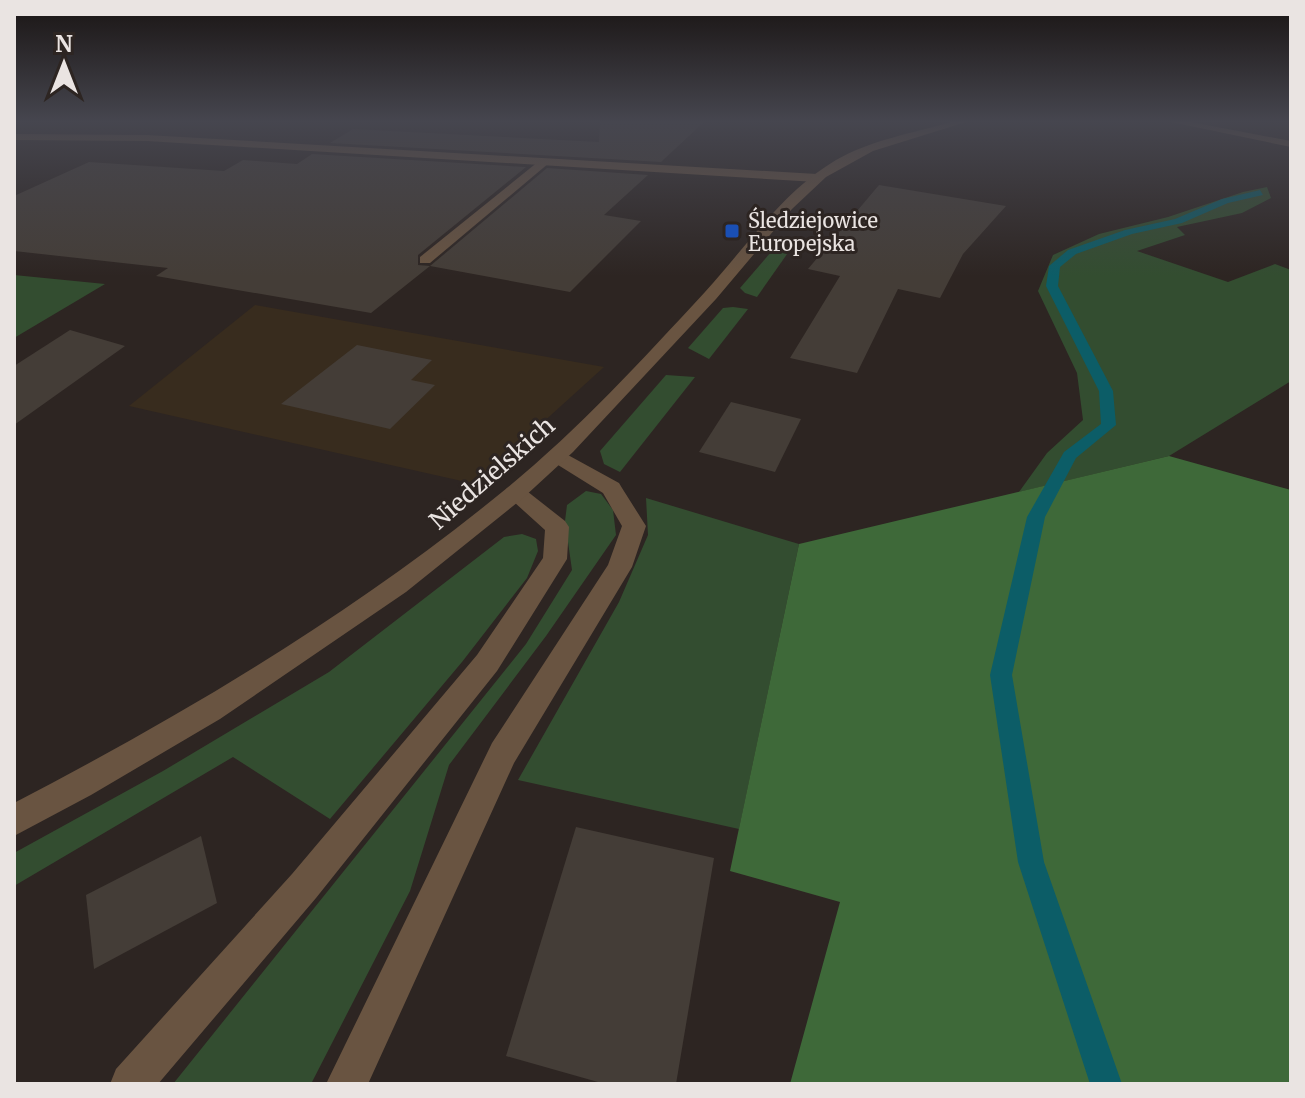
<svg xmlns="http://www.w3.org/2000/svg" width="1305" height="1098" font-family="Merriweather,serif">
<style>
.commercial{fill:#382c1e}
.green{fill:#334d30}
.forest{fill:#3e6939}
.lines{fill:none;stroke-linecap:round;stroke-linejoin:round}
.stream{fill:#0c5d67;fill-rule:evenodd}
.building{fill:#443d37}
.service{fill:#695441;fill-rule:evenodd}
.minor{fill:#695441;fill-rule:evenodd}
.tertiary{fill:#695441;fill-rule:evenodd}
.transit-dot{fill:#1a4fb4;stroke:#2d2522;stroke-width:3}
.labels{text-anchor:middle;dominant-baseline:central;stroke-width:6;stroke-linejoin:round;paint-order:stroke}
.far-poi-label{font-size:20px;fill:#eae4e2;stroke:#2d2522;text-anchor:start}
.street-label{font-size:24px;fill:#eae4e2;stroke:#2d2522}
</style>
<rect width="100%" height="100%" fill="#2d2522"/>
<path class="commercial" d="M 255,305 L 604,367 L 475,484 L 129,406 Z"/>
<g class="green">
<path d="M 1267,187 L 1271,198 L 1242,213 L 1177,227 L 1185,235 L 1137,251 L 1228,282 L 1275,264 L 1291,270 L 1291,381 L 1169,456 L 1019,492 L 1047,453 L 1083,420 L 1077,373 L 1038,291 L 1053,255 L 1099,234 L 1168,217 L 1243,192 Z"/>
<path d="M 778,244 L 792,247 L 757,297 L 745,293 L 740,288 Z"/>
<path d="M 14,275 L 105,284 L 14,338 Z"/>
<path d="M 733,307 L 748,309 L 709,359 L 688,348 L 723,308 Z"/>
<path d="M 666,375 L 695,377 L 620,472 L 604,464 L 600,451 Z"/>
<path d="M 586,491 L 601,494 L 613,510 L 616,535 L 546,636 L 449,765 L 410,891 L 311,1084 L 173,1084 L 526,644 L 572,570 L 565,521 L 567,505 Z"/>
<path d="M 646,498 L 799,544 L 739,829 L 518,780 L 619,602 L 648,535 Z"/>
<path d="M 522,534 L 536,539 L 538,551 L 527,578 L 462,662 L 330,819 L 233,757 L 14,886 L 14,853 L 163,771 L 329,672 L 504,537 Z"/>
</g>
<path class="forest" d="M 1169,456 L 1291,490 L 1291,1084 L 790,1084 L 840,902 L 730,871 L 799,544 Z"/>
<g class="lines">
<path class="stream" d="M 1260,190 L 1263,195 L 1228,203 L 1182,223 L 1132,234 L 1076,254 L 1060,267 L 1058,286 L 1113,391 L 1116,425 L 1076,458 L 1045,517 L 1012,675 L 1044,862 L 1122,1084 L 1090,1084 L 1018,862 L 990,675 L 1027,517 L 1064,452 L 1101,424 L 1099,391 L 1046,286 L 1049,266 L 1068,250 L 1125,230 L 1175,219 L 1222,199 Z"/>
</g>
<g class="building">
<path d="M 600,122 L 704,122 L 661,162 L 330,143 L 353,129 L 599,142 Z"/>
<path d="M 312,154 L 526,167 L 418,255 L 418,265 L 430,266 L 371,313 L 156,276 L 168,268 L 14,251 L 14,196 L 89,162 L 224,171 L 243,160 L 297,164 Z"/>
<path d="M 547,168 L 648,175 L 604,215 L 641,221 L 570,292 L 430,266 Z"/>
<path d="M 879,185 L 1006,206 L 963,254 L 940,298 L 898,289 L 857,373 L 790,358 L 840,276 L 808,269 Z"/>
<path d="M 70,330 L 125,346 L 14,425 L 14,366 Z"/>
<path d="M 357,345 L 432,360 L 411,380 L 435,385 L 390,429 L 281,404 Z"/>
<path d="M 731,402 L 801,419 L 775,472 L 699,452 Z"/>
<path d="M 576,827 L 714,858 L 676,1084 L 605,1084 L 506,1056 Z"/>
<path d="M 201,836 L 217,903 L 94,969 L 86,895 Z"/>
</g>
<g class="lines">
<g class="service">
<path d="M 539,161 L 549,163 L 430,263 L 420,263 L 420,257 Z"/>
<path d="M 557,449 L 619,483 L 622,488 L 646,526 L 632,567 L 514,763 L 368,1084 L 326,1084 L 492,743 L 608,565 L 622,526 L 603,493 L 550,460 L 547,455 Z"/>
<path d="M 515,486 L 523,488 L 565,521 L 569,527 L 567,559 L 497,671 L 316,898 L 158,1084 L 110,1084 L 116,1069 L 292,874 L 477,655 L 543,558 L 545,530 L 504,493 L 507,488 Z"/>
</g>
<g class="minor">
<path d="M 1171,122 L 1191,122 L 1291,141 L 1291,147 Z"/>
<path d="M 14,134 L 147,135 L 817,174 L 823,178 L 817,182 L 147,141 L 14,140 Z"/>
</g>
<path class="tertiary" d="M 951,122 L 966,122 L 873,151 L 826,177 L 792,209 L 716,299 L 573,452 L 523,498 L 406,592 L 220,719 L 91,795 L 14,836 L 14,803 C 187,713 356,612 507,488 C 579,429 642,360 705,292 C 746,247 782,192 836,160 C 871,140 913,133 951,122 Z"/>
</g>
<linearGradient id="sky" x2="0" y2="1"><stop stop-color="#191413"/><stop offset="0.44" stop-color="#46464f"/><stop offset="1" stop-color="#46464f" stop-opacity="0"/></linearGradient>
<rect width="1305" height="276" fill="url(#sky)"/>
<rect class="transit-dot" x="724" y="223" width="16" height="16" rx="4"/>
<g class="labels">
<g class="far-poi-label">
<text x="748" y="220">Śledziejowice<tspan x="748" dy="23">Europejska</tspan></text>
</g>
<g class="street-label">
<text transform="translate(492 473) rotate(-41)">Niedzielskich</text>
</g>
</g>
<rect width="1305" height="1098" fill="none" stroke="#eae4e2" stroke-width="32"/>
<g transform="translate(64 64)" stroke="#2d2522" stroke-width="6" paint-order="stroke">
<path d="M0-6L14 30L0 20L-14 30Z" fill="#eae4e2"/>
<text y="-12" font-size="22" font-weight="bold" text-anchor="middle" fill="#eae4e2">N</text>
</g>
</svg>
